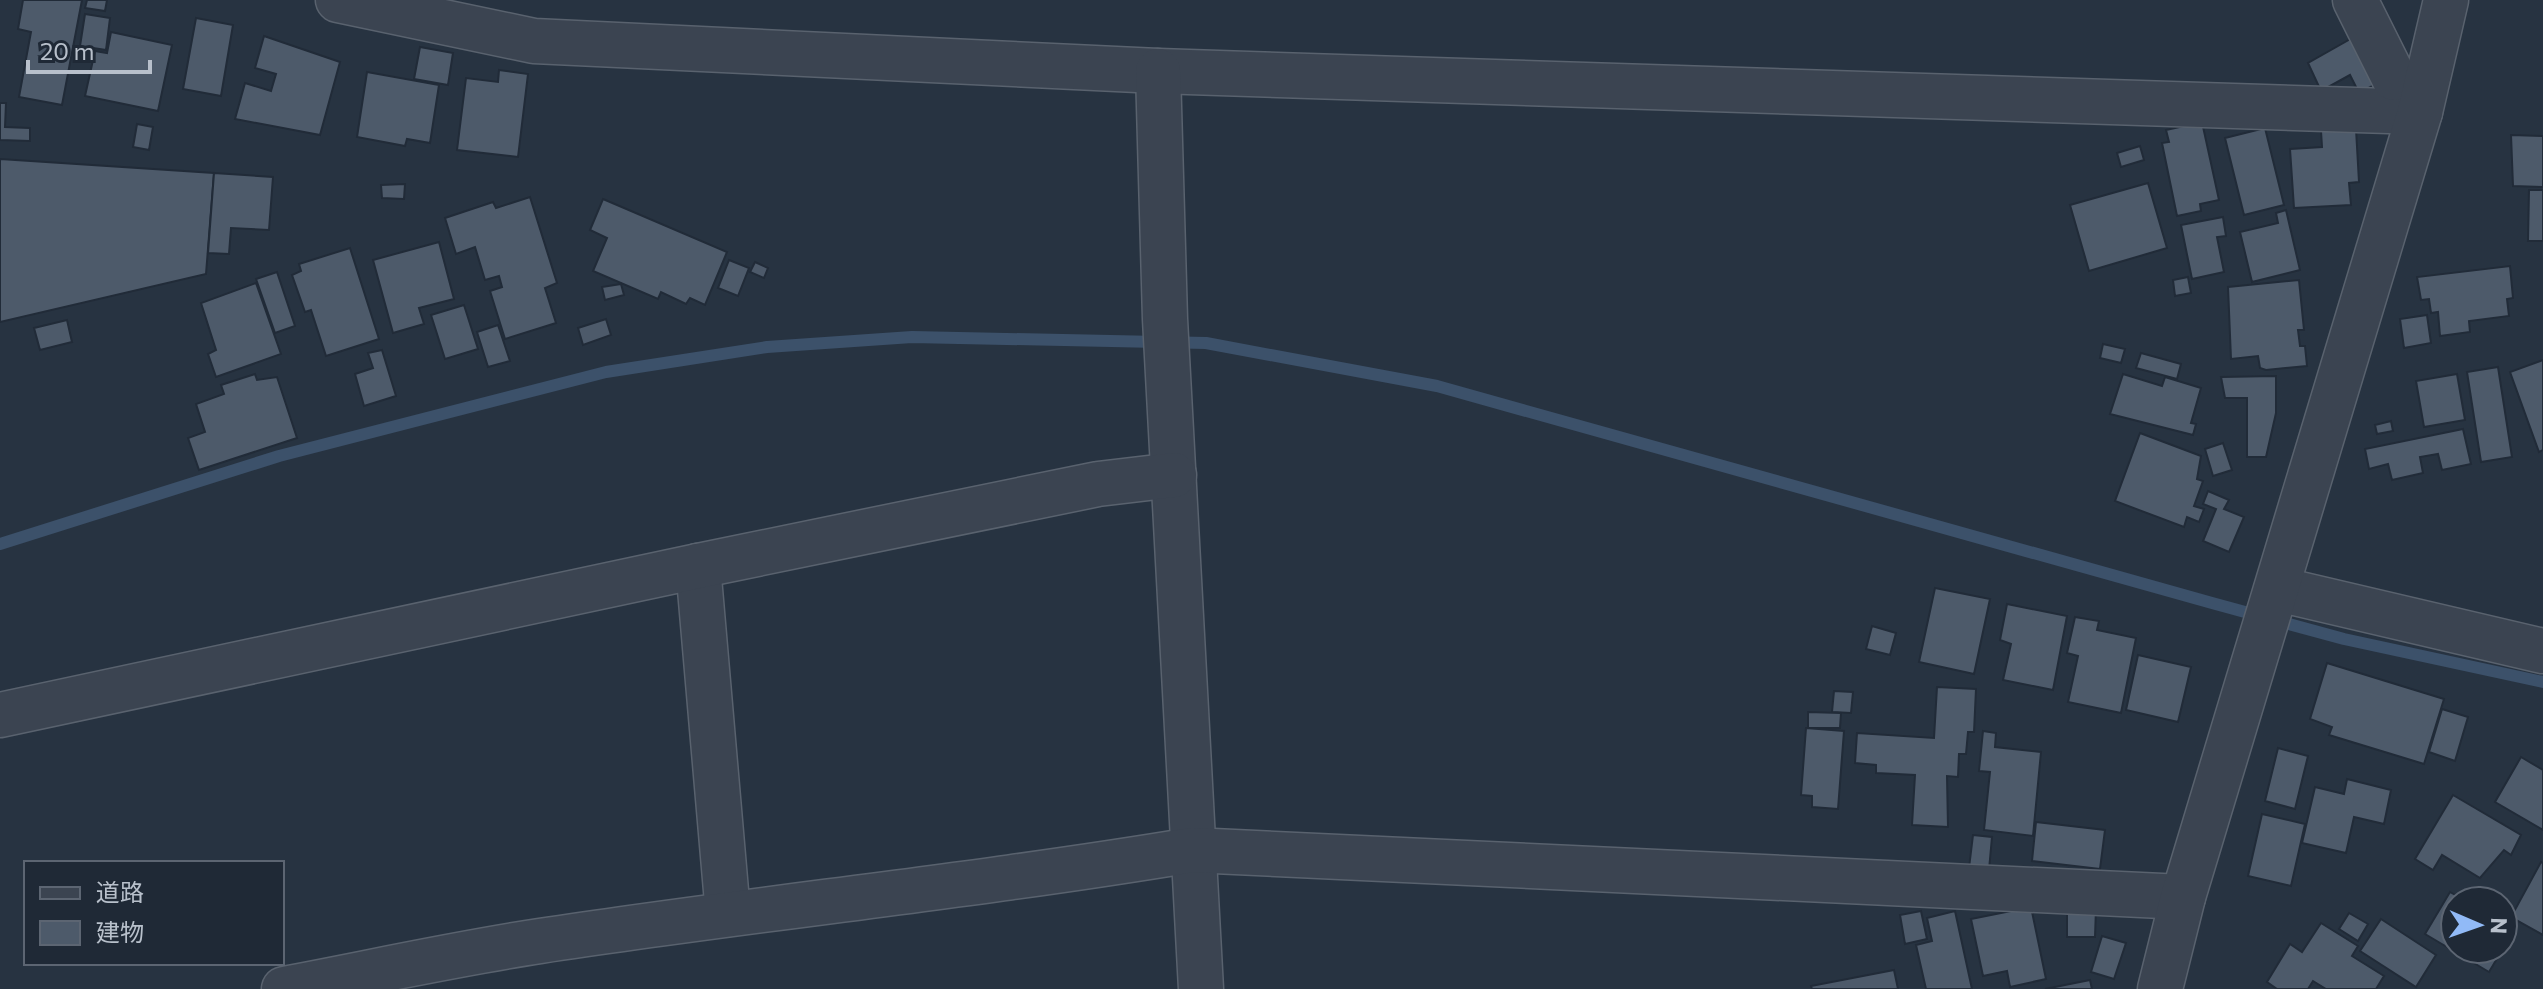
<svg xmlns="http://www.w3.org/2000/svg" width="2543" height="989" font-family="Commissioner,'Noto Sans JP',sans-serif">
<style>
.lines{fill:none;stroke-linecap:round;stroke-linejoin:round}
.stream{stroke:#3c516a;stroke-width:12}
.building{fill:#4d5a6a;stroke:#212b38;stroke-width:2}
.minor-casing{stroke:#59626e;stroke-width:47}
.tertiary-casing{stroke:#59626e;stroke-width:47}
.minor{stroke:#3b4451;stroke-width:44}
.tertiary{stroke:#3b4451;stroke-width:44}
</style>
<rect width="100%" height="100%" fill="#273341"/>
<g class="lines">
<path class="stream" d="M 0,544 L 279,456 L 606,372 L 767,347 L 912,337 L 1206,343 L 1437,386 L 2212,603 L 2344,639 L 2543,682"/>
</g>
<g class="building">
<path d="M 23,0 L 82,0 L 62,105 L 19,97 L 31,32 L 18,29 Z"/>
<path d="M 87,0 L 107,0 L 105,11 L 85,8 Z"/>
<path d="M 85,14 L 110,18 L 106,50 L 80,46 Z"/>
<path d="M 196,18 L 233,25 L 221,96 L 183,89 Z"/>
<path d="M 111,32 L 172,45 L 158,111 L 85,96 L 95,51 L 107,53 Z"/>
<path d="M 2361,33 L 2386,79 L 2359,93 L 2350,75 L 2321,91 L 2308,63 Z"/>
<path d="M 264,36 L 340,62 L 320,135 L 235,119 L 245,83 L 271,91 L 276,74 L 255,68 Z"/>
<path d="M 420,47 L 453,53 L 448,85 L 414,79 Z"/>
<path d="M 499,70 L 528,74 L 518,157 L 457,150 L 466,78 L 498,82 Z"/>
<path d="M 367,72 L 439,85 L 430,143 L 407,139 L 405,146 L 357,137 Z"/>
<path d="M 0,103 L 6,103 L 5,127 L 30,128 L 30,141 L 0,140 Z"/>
<path d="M 2202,122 L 2219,200 L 2200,204 L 2201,211 L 2177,216 L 2162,143 L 2169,142 L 2166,130 Z"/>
<path d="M 137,124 L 153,127 L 149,150 L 133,147 Z"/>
<path d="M 2265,128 L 2284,205 L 2244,215 L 2225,138 Z"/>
<path d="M 2356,129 L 2359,182 L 2349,183 L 2351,205 L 2294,208 L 2290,149 L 2322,147 L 2321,131 Z"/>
<path d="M 2511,135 L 2543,136 L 2543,187 L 2513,186 Z"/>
<path d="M 2140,146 L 2144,160 L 2121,167 L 2117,153 Z"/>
<path d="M 0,159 L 214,173 L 206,274 L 0,322 Z"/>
<path d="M 214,173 L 273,177 L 269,230 L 231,228 L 229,254 L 208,253 Z"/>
<path d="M 2148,183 L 2167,248 L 2089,271 L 2070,205 Z"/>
<path d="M 405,184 L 404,199 L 382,198 L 381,185 Z"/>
<path d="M 2529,190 L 2543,190 L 2543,241 L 2528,241 Z"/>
<path d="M 530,197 L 557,283 L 545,288 L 556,323 L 505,339 L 490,291 L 502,287 L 499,276 L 485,280 L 475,247 L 456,254 L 445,218 L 493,202 L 496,208 Z"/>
<path d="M 603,199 L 727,252 L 705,305 L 690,298 L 686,304 L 661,292 L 658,299 L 593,271 L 607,238 L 590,230 Z"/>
<path d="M 2286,210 L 2300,270 L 2252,282 L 2240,232 L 2278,223 L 2276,213 Z"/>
<path d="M 2223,217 L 2226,236 L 2217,237 L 2224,272 L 2192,279 L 2181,225 Z"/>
<path d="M 439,242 L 454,299 L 419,308 L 424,324 L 393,333 L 373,260 Z"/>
<path d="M 350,248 L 379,339 L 326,356 L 311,310 L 305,312 L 292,275 L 301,271 L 299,264 Z"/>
<path d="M 729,260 L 749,268 L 738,296 L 718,288 Z"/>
<path d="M 755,262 L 768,268 L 764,278 L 750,272 Z"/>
<path d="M 2510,266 L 2513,298 L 2507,299 L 2509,316 L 2469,321 L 2470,332 L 2440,336 L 2438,312 L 2431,313 L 2429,299 L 2421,300 L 2417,277 Z"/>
<path d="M 277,272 L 295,326 L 275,333 L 256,279 Z"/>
<path d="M 2188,277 L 2191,293 L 2175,296 L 2173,280 Z"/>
<path d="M 2299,280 L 2304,330 L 2298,330 L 2300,346 L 2305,346 L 2307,366 L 2266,370 L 2260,368 L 2258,356 L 2231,359 L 2228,287 Z"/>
<path d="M 256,283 L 281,354 L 216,377 L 208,354 L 216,350 L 201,303 Z"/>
<path d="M 621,284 L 624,295 L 605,300 L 602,287 Z"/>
<path d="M 464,305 L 478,349 L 445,359 L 431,315 Z"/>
<path d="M 2427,315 L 2431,343 L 2404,348 L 2400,319 Z"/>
<path d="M 606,319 L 611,335 L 583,345 L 578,328 Z"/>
<path d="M 67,320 L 72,342 L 40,350 L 34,328 Z"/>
<path d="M 498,325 L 510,361 L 488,367 L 477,332 Z"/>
<path d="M 2103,344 L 2125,349 L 2121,363 L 2100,358 Z"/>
<path d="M 382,350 L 396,396 L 364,406 L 355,374 L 373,368 L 368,353 Z"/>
<path d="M 2141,353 L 2181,364 L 2177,379 L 2136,368 Z"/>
<path d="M 2543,360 L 2543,450 L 2539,452 L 2510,372 Z"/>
<path d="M 2498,367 L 2512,457 L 2481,462 L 2467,372 Z"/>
<path d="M 255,374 L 257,380 L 277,377 L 297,438 L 199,470 L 188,438 L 205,432 L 196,404 L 224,394 L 221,385 Z"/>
<path d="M 2123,374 L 2162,386 L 2165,377 L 2201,388 L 2191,423 L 2196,424 L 2193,435 L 2110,414 Z"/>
<path d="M 2457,374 L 2465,420 L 2424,427 L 2416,381 Z"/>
<path d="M 2276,376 L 2276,413 L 2266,457 L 2247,457 L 2247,398 L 2225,398 L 2221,377 Z"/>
<path d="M 2391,421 L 2393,431 L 2377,434 L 2375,425 Z"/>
<path d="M 2463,429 L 2471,464 L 2442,470 L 2438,454 L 2420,457 L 2423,473 L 2392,480 L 2388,464 L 2369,469 L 2365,449 Z"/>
<path d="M 2140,433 L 2201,456 L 2197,479 L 2203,481 L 2194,506 L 2204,509 L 2199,522 L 2187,517 L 2184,527 L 2115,501 Z"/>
<path d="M 2223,443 L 2232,470 L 2213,476 L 2205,449 Z"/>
<path d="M 2208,491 L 2229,500 L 2224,509 L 2244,517 L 2229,552 L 2203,541 L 2216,509 L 2203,504 Z"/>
<path d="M 1935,588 L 1990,599 L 1974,674 L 1919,662 Z"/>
<path d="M 2007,604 L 2067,616 L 2053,690 L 2003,680 L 2011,644 L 2000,640 Z"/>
<path d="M 2075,617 L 2099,621 L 2097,630 L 2136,638 L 2121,713 L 2068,702 L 2078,656 L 2067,653 Z"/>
<path d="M 1872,626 L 1896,633 L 1890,655 L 1866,649 Z"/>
<path d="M 2138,655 L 2191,667 L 2178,722 L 2126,710 Z"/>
<path d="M 2327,663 L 2444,699 L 2424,764 L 2329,735 L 2332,727 L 2310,719 Z"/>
<path d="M 1937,687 L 1976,689 L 1974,732 L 1968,732 L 1966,754 L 1959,754 L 1958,777 L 1947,776 L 1948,827 L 1912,825 L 1915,775 L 1876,773 L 1876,765 L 1855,763 L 1857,733 L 1934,738 Z"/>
<path d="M 1834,691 L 1853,692 L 1851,713 L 1832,712 Z"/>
<path d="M 2442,709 L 2468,717 L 2455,761 L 2429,752 Z"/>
<path d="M 1808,712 L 1841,713 L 1840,728 L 1808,728 Z"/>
<path d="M 1806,728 L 1844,731 L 1838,809 L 1812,807 L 1812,796 L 1801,795 Z"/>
<path d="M 1983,731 L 1996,733 L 1995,747 L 2041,752 L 2033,836 L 1984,830 L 1990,772 L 1979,771 Z"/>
<path d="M 2278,748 L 2308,756 L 2295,809 L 2265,801 Z"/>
<path d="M 2521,757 L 2543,770 L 2543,830 L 2495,802 Z"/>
<path d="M 2347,779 L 2391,790 L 2384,824 L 2354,817 L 2346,853 L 2302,843 L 2315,787 L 2344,794 Z"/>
<path d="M 2453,795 L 2521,835 L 2511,855 L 2504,850 L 2480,878 L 2442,855 L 2433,870 L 2415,859 Z"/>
<path d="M 2262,814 L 2305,824 L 2291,886 L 2248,876 Z"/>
<path d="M 2036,822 L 2105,830 L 2100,869 L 2032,861 Z"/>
<path d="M 1973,835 L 1992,837 L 1989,870 L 1969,868 Z"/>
<path d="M 2541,862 L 2543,863 L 2543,935 L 2511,917 Z"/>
<path d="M 2450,892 L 2466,901 L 2455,901 L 2455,949 L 2504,947 L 2489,972 L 2425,934 Z"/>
<path d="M 2031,907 L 2046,979 L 2010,987 L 2007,971 L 1983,976 L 1971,919 Z"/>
<path d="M 2067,908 L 2096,908 L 2095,937 L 2067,937 Z"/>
<path d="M 1921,911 L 1927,939 L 1905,944 L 1900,915 Z"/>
<path d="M 1955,911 L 1972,989 L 1926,989 L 1916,945 L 1932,941 L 1927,918 Z"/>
<path d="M 2349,913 L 2368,924 L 2358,941 L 2339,929 Z"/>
<path d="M 2381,919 L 2436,955 L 2416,987 L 2360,951 Z"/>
<path d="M 2321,923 L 2358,946 L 2352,956 L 2384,976 L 2376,989 L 2326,989 L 2313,981 L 2308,989 L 2277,989 L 2267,982 L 2290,944 L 2302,952 Z"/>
<path d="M 2102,936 L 2126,943 L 2114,979 L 2091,972 Z"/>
<path d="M 1894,970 L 1898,989 L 1812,989 L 1811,986 Z"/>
<path d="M 2090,980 L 2092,989 L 2045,989 Z"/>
</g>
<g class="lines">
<g class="minor-casing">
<g id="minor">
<path d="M 338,0 L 534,41 L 1158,71 L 2420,112"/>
<path d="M 2355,0 L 2394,78"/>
<path d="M 1158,71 L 1165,319 L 1201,989"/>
<path d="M 698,566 L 728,914"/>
<path d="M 2278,589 L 2543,651"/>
<path d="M 0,715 L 698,566 L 1098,484 L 1174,475"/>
<path d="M 284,989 C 369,973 454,954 540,941 C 757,908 975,886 1192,850 L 2183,897"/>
</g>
</g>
<g class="tertiary-casing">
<path id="tertiary" d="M 2160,989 L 2183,897 L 2420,112 L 2446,0"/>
</g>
<use href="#minor" class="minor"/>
<use href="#tertiary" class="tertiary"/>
</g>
<rect x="24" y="861" width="260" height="104" fill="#1f2936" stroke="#5c6572" stroke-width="2"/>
<rect x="40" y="887" width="40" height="12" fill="#3b4451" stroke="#5c6572" stroke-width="2"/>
<text x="96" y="901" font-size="24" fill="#b8c0cb">道路</text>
<rect x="40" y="921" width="40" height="24" fill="#4d5a6a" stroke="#5c6572" stroke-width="2"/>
<text x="96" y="941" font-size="24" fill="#b8c0cb">建物</text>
<g transform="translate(2479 925) rotate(92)"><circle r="38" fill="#1f2936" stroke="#5c6572" stroke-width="2"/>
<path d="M0-6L14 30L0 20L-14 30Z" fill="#91baf7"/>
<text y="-12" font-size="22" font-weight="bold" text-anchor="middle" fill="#b8c0cb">N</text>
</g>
<path d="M28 60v12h122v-12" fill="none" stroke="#b8c0cb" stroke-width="4"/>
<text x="40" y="60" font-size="24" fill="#b8c0cb" stroke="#1f2936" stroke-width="6" paint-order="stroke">20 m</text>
</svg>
